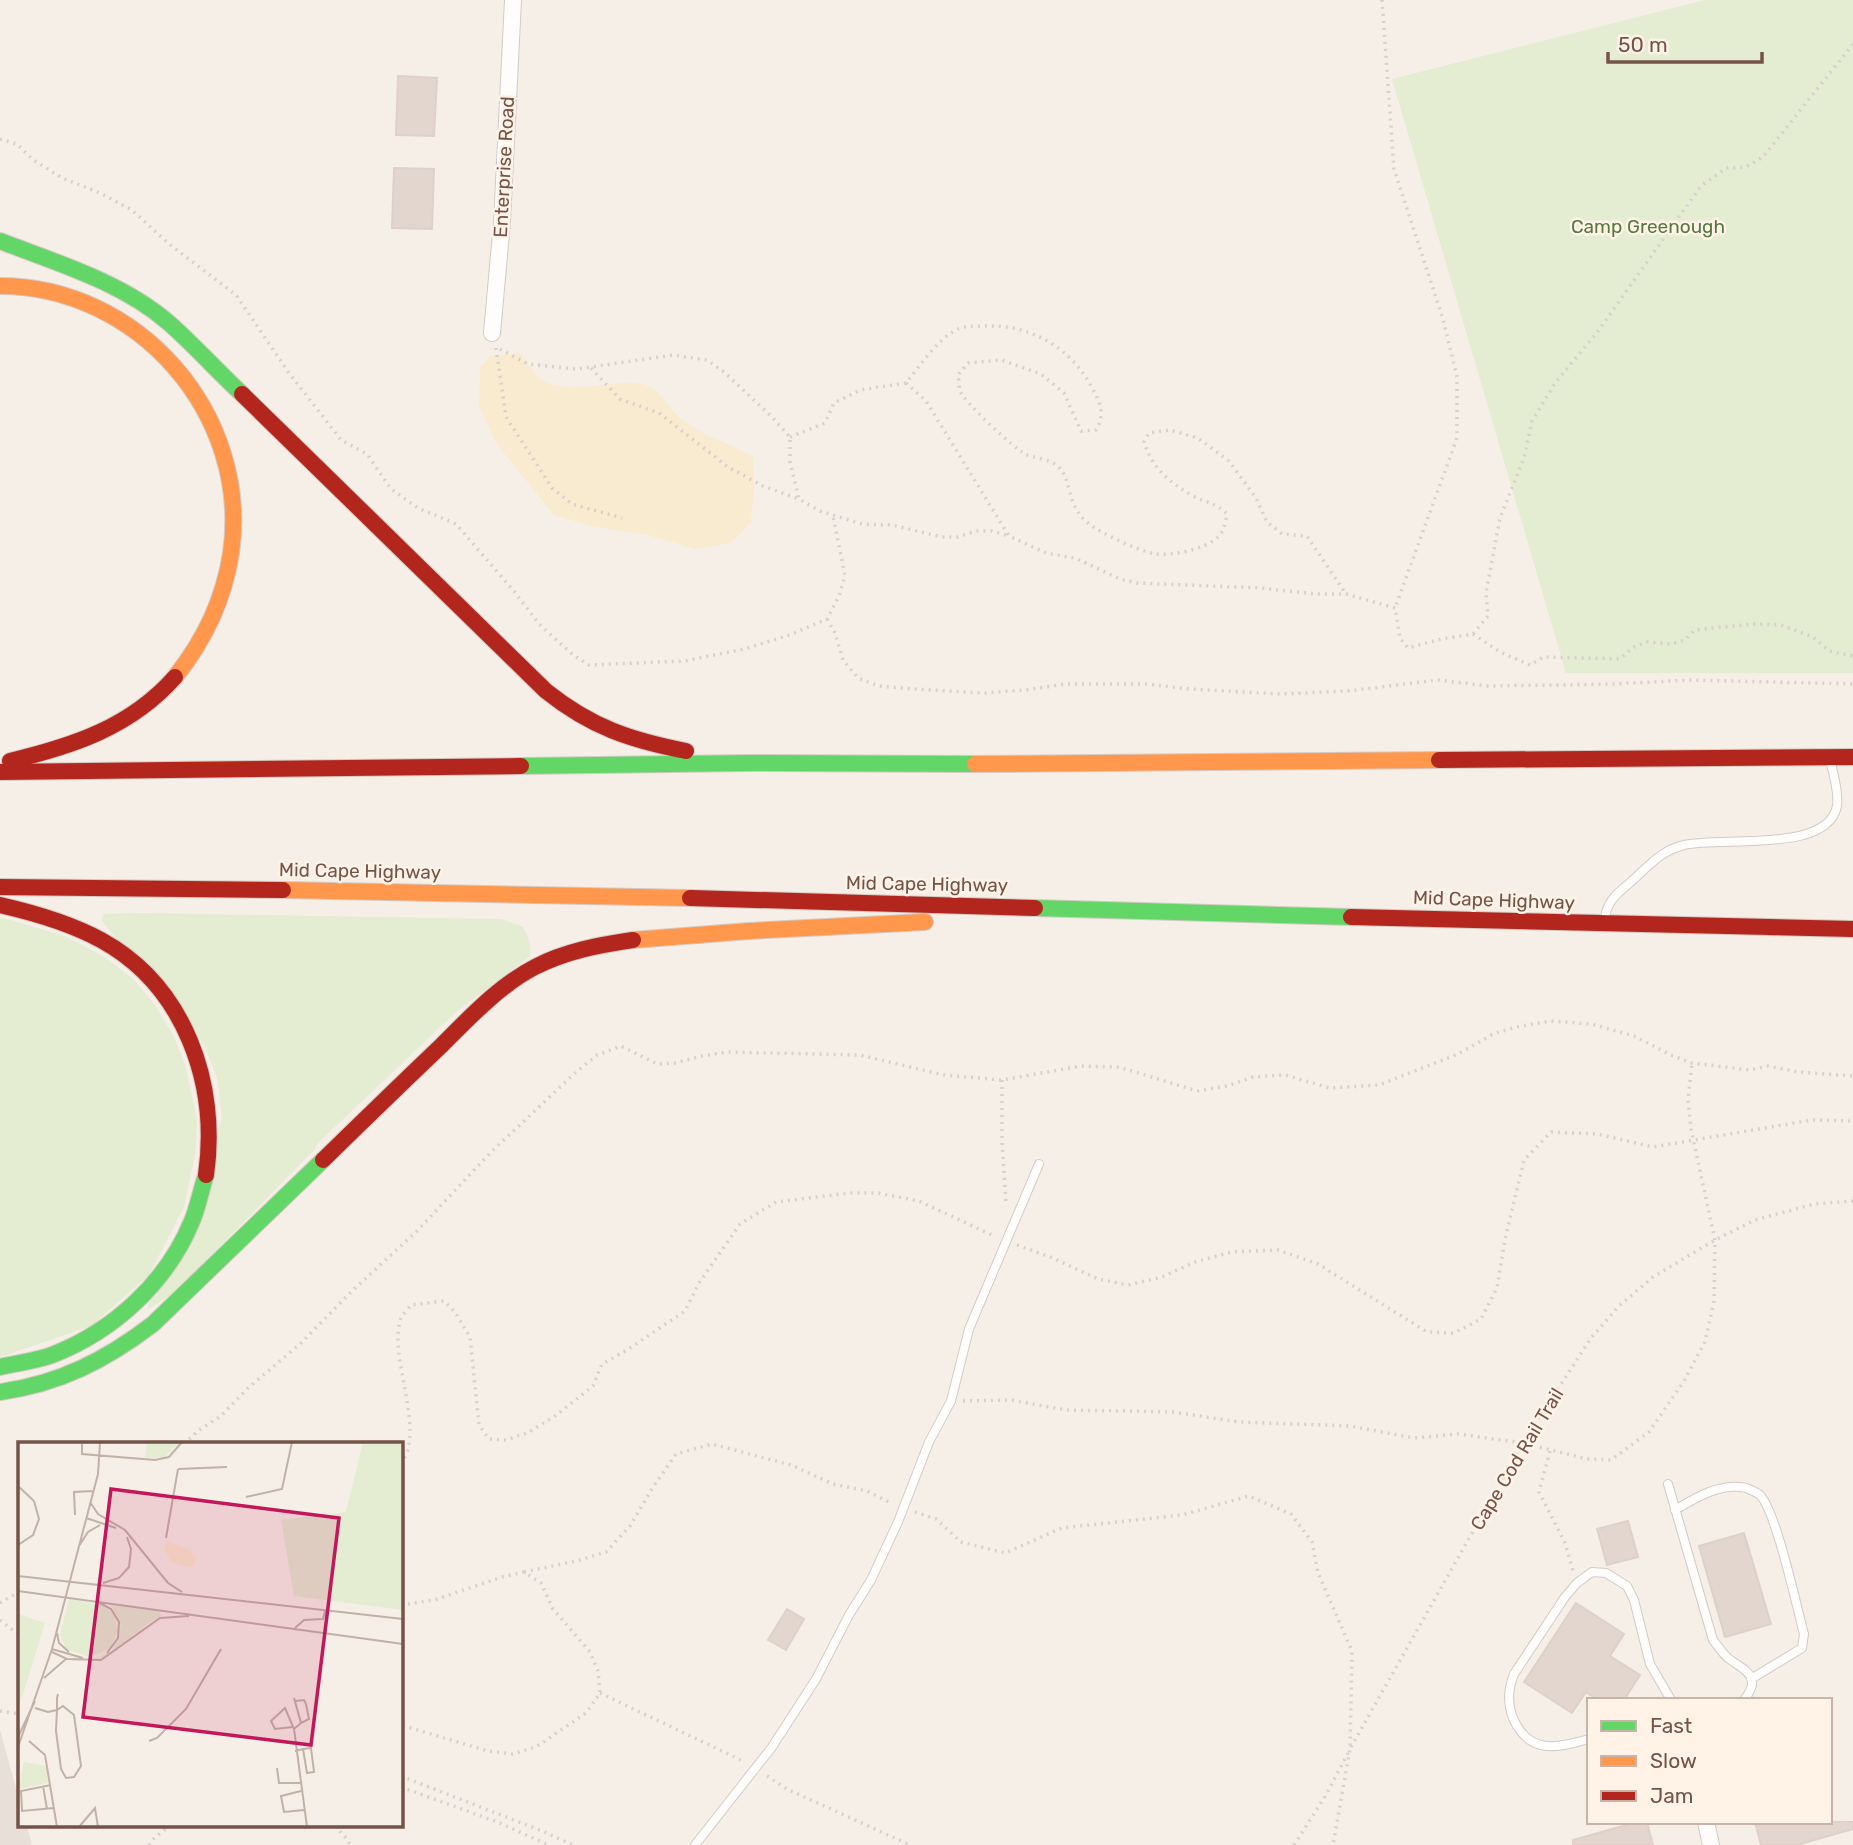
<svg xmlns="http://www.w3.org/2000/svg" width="1853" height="1845" font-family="Rubik,sans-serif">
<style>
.industrial{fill:#e9dfd9}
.green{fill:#e4ecd2}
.sand{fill:#f9ebcf}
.building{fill:#e2d6cf;stroke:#dfd1c9;stroke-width:2}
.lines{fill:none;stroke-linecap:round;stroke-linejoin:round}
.lane-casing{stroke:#d4cac5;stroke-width:10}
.street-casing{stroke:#d4cac5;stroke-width:18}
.fast-casing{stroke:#d5cac4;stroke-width:18}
.slow-casing{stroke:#d5cac4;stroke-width:18}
.jam-casing{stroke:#d5cac4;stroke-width:18}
.path{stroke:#d9cfcc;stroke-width:3.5;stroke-dasharray:2 5;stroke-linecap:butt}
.lane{stroke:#fefdfb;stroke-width:8}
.street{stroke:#fefdfb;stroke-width:16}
.fast{stroke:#63d668;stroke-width:16}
.slow{stroke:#ff974d;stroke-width:16}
.jam{stroke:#b3261e;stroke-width:16}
.labels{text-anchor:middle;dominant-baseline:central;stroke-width:5;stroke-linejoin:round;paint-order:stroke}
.street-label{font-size:19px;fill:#745348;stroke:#fff3e8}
.park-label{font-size:19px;fill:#567940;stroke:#fff3e8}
.inset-road{fill:none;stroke:#c2b1a7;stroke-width:2}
.view{fill:#c2185b;fill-opacity:0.15;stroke:#c2185b;stroke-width:3.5}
.inset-edge{fill:none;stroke:#745348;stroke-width:3.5}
</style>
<rect width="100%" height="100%" fill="#f6efe7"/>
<path class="industrial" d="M 0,1730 L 19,1799 L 19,1826 L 27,1826 L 32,1845 L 0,1845 Z"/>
<g class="green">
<path d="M 1705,0 L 1853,0 L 1853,673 L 1566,673 L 1392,79 Z"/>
<path d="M 141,913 L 501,919 L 523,927 C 528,936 532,944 530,956 L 455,1013 L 316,1145 L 315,1149 L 176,1291 L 147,1310 L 222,1119 L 218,1081 L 205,1047 L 102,921 L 103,914 Z"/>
<path d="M 0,917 L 65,936 L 103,956 L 133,979 L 155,1005 L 173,1035 L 185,1064 L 197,1119 L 196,1150 L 184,1207 L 149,1275 L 91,1326 L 0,1357 Z"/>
</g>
<path class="sand" d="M 521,353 C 527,360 533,373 541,379 C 566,396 615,379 642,384 C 658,386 667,406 678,416 C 701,436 726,442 753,456 L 754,490 L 751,522 L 731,543 L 695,549 L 648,535 L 596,527 L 554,515 L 496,443 L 479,407 L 480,368 L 490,356 Z"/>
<g class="building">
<path d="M 398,76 L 437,78 L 434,136 L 396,135 Z"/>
<path d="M 394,168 L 434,169 L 432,229 L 392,228 Z"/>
<path d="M 1628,1521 L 1638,1557 L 1607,1565 L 1597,1529 Z"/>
<path d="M 1744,1533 L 1771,1624 L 1725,1637 L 1699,1546 Z"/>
<path d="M 1576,1603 L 1624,1634 L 1610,1656 L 1640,1675 L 1624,1700 L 1598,1700 L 1586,1692 L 1572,1713 L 1524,1682 Z"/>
<path d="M 787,1609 L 804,1619 L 786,1650 L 768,1640 Z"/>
<path d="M 1637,1822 L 1647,1822 L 1653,1845 L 1573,1845 L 1573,1840 Z"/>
<path d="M 1755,1822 L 1853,1822 L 1853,1829 L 1797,1845 L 1761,1845 Z"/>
</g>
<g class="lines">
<g class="lane-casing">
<g id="lane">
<path d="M 1605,918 C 1607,900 1619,892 1632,881 C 1648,866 1662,850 1684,845 C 1721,836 1828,854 1837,806 C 1839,793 1834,776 1831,764"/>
<path d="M 1668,1484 L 1713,1640 C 1718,1646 1722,1653 1728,1658 C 1743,1670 1764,1675 1744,1700"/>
<path d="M 1675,1510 C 1695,1498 1721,1482 1746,1488 C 1749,1489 1758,1493 1760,1495 C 1776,1511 1797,1608 1804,1634 L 1802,1648 L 1751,1679"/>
<path d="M 1589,1739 C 1556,1748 1529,1755 1513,1718 C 1507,1703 1508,1689 1514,1674 L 1565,1597 L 1577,1583 L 1592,1572 L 1606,1573 L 1627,1586 L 1634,1600 L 1650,1664 L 1671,1700"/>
<path d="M 695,1845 L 772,1747 L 816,1679 L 849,1615 L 871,1580 L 898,1522 L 929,1442 L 951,1401 L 969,1329 L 1039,1164"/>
</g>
</g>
<g class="street-casing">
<g id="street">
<path d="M 492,333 L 502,222 L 513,0"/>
<path d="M 1706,1822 L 1711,1845"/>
</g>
</g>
<g class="fast-casing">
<g id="fast">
<path d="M 0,241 C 57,263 122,282 169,323 C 194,345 217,371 242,394"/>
<path d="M 521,766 L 749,763 L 975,764"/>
<path d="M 1035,908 L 1351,917"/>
<path d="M 0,1367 C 17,1363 36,1361 52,1355 C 114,1331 167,1282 192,1221 C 198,1207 201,1190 206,1175"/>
<path d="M 0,1392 C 59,1384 106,1360 153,1324 L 323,1160"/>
</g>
</g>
<g class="slow-casing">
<g id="slow">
<path d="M 0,286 C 138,286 251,414 231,553 C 224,599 204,641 175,677"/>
<path d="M 975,764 L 1439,760"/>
<path d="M 283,890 L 690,898"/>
<path d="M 633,940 L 749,931 L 925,922"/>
</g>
</g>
<g class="jam-casing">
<g id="jam">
<path d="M 242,394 L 546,691 C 591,727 630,740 686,751"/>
<path d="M 1439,760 L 1853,757"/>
<path d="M 10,761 C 73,746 131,727 175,677"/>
<path d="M 0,772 L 521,766"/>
<path d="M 0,887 L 283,890"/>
<path d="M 690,898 L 1035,908"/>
<path d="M 0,905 C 35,913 70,923 101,940 C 185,986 219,1084 206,1175"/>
<path d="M 1351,917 L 1853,929"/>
<path d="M 323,1160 C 362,1122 402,1083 442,1045 C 470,1017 500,985 535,967 C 566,951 599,945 633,940"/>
</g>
</g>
<g class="path">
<path d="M 1382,0 L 1394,169 L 1443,319 L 1457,377 L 1457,438 L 1395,608"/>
<path d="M 0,139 L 17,144 L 32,159 L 62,178 L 100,193 L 132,210 L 168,243 L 236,295 L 289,373 L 341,440 L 367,454 L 391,489 L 418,508 L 456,524 L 513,590 L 539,624 L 573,655 L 589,665 L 684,661 L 744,649 L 790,635 L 827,619 L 839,596 L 845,576 L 833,516"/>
<path d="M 496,348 L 506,417 L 552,488 L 572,504 L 622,518"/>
<path d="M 500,349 L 528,364 L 576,369 L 673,355 L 707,360 L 724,372 L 771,416 L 790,437 L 790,462 L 799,499 L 820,511 L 862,524 L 892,525 L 942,537 L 958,537 L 976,531 L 992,531 L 1009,536"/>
<path d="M 591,368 L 620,399 L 659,413 L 728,467 L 763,486 L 799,499"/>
<path d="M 906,383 L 926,401 L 1009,536 L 1046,553 L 1075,558 L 1120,579 L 1137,583 L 1261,588 L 1315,594 L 1346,594 L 1395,608 L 1400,638 L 1408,648 L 1441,639 L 1473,634 L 1488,616 L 1486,593 L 1500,518 L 1524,458 L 1532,421 L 1555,383 L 1598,331 L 1701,186 L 1726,168 L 1746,167 L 1763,157 L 1853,44"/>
<path d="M 790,437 L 825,423 L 834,403 L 860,390 L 906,383 C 921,365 937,339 958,329 C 965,325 976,327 985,326 C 1029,324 1070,347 1091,386 C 1100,402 1106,414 1096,430 L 1081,431 L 1064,393 L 1041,374 L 1001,360 L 968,363 L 958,375 C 959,380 959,386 960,391 C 964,402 1014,448 1025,454 C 1034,458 1047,459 1055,464 C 1073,476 1065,505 1088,523 C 1100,533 1141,552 1156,554 C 1172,556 1205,549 1217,538 C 1224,532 1225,523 1227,514 C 1215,502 1206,503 1193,496 C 1170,483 1152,468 1144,442 L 1149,433 L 1170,430 L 1198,438 L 1229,461 L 1256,498 L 1267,522 L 1282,534 L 1307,536 L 1346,594"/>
<path d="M 827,619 L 835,633 L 843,660 L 858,678 L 879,686 L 914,689 L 983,693 L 1026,690 L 1065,684 L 1146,684 L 1189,689 L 1281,694 L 1348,691 L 1438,680 L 1488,686 L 1614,684 L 1690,680 L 1853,684"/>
<path d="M 1473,634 L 1500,652 L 1530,665 L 1543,657 L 1619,659 L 1634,647 L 1647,642 L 1671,644 L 1685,640 L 1695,630 L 1753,624 L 1781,625 L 1813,637 L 1829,651 L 1853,656"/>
<path d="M 1002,1080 L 1002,1141 L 1006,1204"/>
<path d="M 1017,1245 L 1053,1258 L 1098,1279 L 1128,1285 L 1162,1277 L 1195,1262 L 1232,1252 L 1278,1250 L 1318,1264 L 1427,1332 L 1454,1333 L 1481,1319 L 1497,1288 L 1505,1239 L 1524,1160 L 1551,1132 L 1597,1134 L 1653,1147 L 1812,1120 L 1853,1121"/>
<path d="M 963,1401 L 1011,1400 L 1066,1410 L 1173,1412 L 1239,1422 L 1350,1426 L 1414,1438 L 1458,1434 L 1523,1443 L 1587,1459 L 1611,1460 L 1649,1432 L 1684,1381 L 1705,1342 L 1714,1301 L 1715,1240 L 1691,1129 L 1688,1100 L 1692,1063"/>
<path d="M 184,1444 L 199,1430 L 221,1416 L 247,1389 L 301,1343 L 352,1291 L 417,1231 L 490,1153 L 575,1073 L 597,1055 L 621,1046 L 657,1064 L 675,1063 L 702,1056 L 727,1052 L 860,1055 L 944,1075 L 1002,1080 L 1081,1066 L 1119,1067 L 1197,1091 L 1227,1086 L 1253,1077 L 1285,1075 L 1330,1088 L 1379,1085 L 1458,1054 L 1493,1034 L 1516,1027 L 1551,1021 L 1591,1024 L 1634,1036 L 1671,1055 L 1692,1063 L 1750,1070 L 1768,1066 L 1798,1072 L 1853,1076"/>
<path d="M 1550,1451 L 1539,1492 L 1565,1543 L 1573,1571"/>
<path d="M 401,1464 C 427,1430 387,1355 401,1318 C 403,1314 408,1309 411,1305 L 444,1301 L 455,1312 L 470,1337 L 479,1425 L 489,1439 L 506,1440 L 529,1432 L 555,1416 L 593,1386 L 602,1364 L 627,1350 L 685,1311 L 699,1283 L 740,1224 L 776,1202 L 849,1193 L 878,1193 L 919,1201 L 994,1236"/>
<path d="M 915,1512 L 936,1519 L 961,1542 L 1005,1553 L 1062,1528 L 1182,1515 L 1249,1496 L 1291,1514 L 1312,1542 L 1318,1573 L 1352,1651 L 1350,1749 L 1333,1845"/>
<path d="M 524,1572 L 580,1560 L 606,1552 L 630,1526 L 653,1487 L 676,1454 L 712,1444 L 791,1465 L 833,1484 L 867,1491 L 891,1503"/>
<path d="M 0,1603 L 19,1592"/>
<path d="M 401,1605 L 434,1600 L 502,1577 L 524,1572 L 541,1583 L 553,1609 L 590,1652 L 598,1671 L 600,1693 L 586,1713 L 536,1747 L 512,1754 L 488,1751 L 401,1725"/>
<path d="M 0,1620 L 19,1635"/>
<path d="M 600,1693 L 743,1761"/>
<path d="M 0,1711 L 19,1714"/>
<path d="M 1351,1747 L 1523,1443 L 1591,1338 L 1619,1306 L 1653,1277 L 1715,1240 L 1755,1220 L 1814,1204 L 1853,1201"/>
<path d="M 401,1776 L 542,1831 L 573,1845"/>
<path d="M 767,1776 L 787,1789 L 910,1845"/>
<path d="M 401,1787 L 500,1823 L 548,1845"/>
<path d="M 335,1826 L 347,1839 L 350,1845"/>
<path d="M 149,1845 L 152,1840 L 169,1826"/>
<path d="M 1294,1845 L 1326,1795 L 1348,1753"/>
</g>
<use href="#lane" class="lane"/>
<use href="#street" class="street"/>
<use href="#fast" class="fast"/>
<use href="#slow" class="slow"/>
<use href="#jam" class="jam"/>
</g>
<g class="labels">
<g class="street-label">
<text transform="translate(504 167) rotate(-87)">Enterprise Road</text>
<text transform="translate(360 871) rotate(1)">Mid Cape Highway</text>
<text transform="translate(927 884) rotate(1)">Mid Cape Highway</text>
<text transform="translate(1494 900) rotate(2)">Mid Cape Highway</text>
<text transform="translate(1517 1459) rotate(-59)">Cape Cod Rail Trail</text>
</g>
<g class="park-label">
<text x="1648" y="226">Camp Greenough</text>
</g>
</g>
<g transform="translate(18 1442)">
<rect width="385" height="385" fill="#f6efe7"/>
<path d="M 129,0 L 161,0 L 147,15 L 138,16 L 127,16 ZM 345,0 L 385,0 L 385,168 L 276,154 L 263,78 L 328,70 ZM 51,157 L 86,164 L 97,174 L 100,189 L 92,207 L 71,215 L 48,207 L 42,193 ZM 92,162 L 141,169 L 144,174 L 133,179 L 91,212 L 84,216 L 75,218 L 66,218 L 39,212 L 75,218 L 94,209 L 103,184 ZM 0,172 L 27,181 L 1,265 L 0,265 ZM 6,320 L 28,324 L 30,341 L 0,347 Z" fill="#e4ecd2"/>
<path d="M 148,99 L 166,105 L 179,115 L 177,123 L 170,126 L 153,120 L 146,105 Z" fill="#f9ebcf"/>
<path class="inset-road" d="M 64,2 L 64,12 L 137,18 L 151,15 L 164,0M 160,27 L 209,25M 0,44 L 16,59 L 21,77 L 15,93 L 0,103M 228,55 L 264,47 L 274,0M 72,60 L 80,72 L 107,88 L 150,141 L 164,150M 57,73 L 56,50 L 75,49M 68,76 L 98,86M 148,96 L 160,27M 61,104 L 70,90 L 82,83M 0,134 L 385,177M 85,141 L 101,136 L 111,125 L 113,107 L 109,95M 0,149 L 385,202M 80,160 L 93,167 L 101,180 L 100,196 L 89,211M 277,186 L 286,178 L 305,177 L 307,169M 39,191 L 41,201 L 51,210M 34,207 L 65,216M 34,210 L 49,217 L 83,218 L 142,176 L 171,174M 26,236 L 48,217M 276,256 L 283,281 L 276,287M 277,259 L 286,258 L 288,262 L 291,277 L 283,281M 17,266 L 30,270 L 39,268 L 45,264 L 56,273 L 63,324 L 56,335 L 48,336 L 43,327 L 38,289 L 39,268 L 39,256 L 40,252M 274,285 L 257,287 L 253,279 L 267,266 L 276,287M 276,287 L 289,385M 0,295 L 17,259M 11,299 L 27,313 L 39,385M 131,299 L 139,296 L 168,267 L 203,207M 0,305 L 34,207 L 80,32 L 82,0M 277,309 L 285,307 L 292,306 L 293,306 L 296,330 L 289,331 L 285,307M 259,326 L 261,341 L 282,341M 33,343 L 3,349 L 4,369 L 36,366M 25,344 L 29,367M 283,349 L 263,354 L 266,370 L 286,368M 61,385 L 77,366 L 80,385"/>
<path class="view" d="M 93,47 L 321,76 L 293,303 L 65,275 Z"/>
<rect width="385" height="385" class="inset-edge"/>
</g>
<rect x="1587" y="1698" width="245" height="126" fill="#fff3e8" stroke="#c7b3a8" stroke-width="2"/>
<rect x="1601" y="1721" width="35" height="10" fill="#63d668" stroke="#c7b3a8" stroke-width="2"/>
<text x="1650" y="1733" font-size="21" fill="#745348">Fast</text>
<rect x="1601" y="1756" width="35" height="10" fill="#ff974d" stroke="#c7b3a8" stroke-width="2"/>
<text x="1650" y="1768" font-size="21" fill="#745348">Slow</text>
<rect x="1601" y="1791" width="35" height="10" fill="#b3261e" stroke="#c7b3a8" stroke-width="2"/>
<text x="1650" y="1803" font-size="21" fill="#745348">Jam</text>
<path d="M1608 52v10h154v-10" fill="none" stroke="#745348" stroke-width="3.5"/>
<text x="1618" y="52" font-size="21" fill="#745348" stroke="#fff3e8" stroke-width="5" paint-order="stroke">50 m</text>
</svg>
